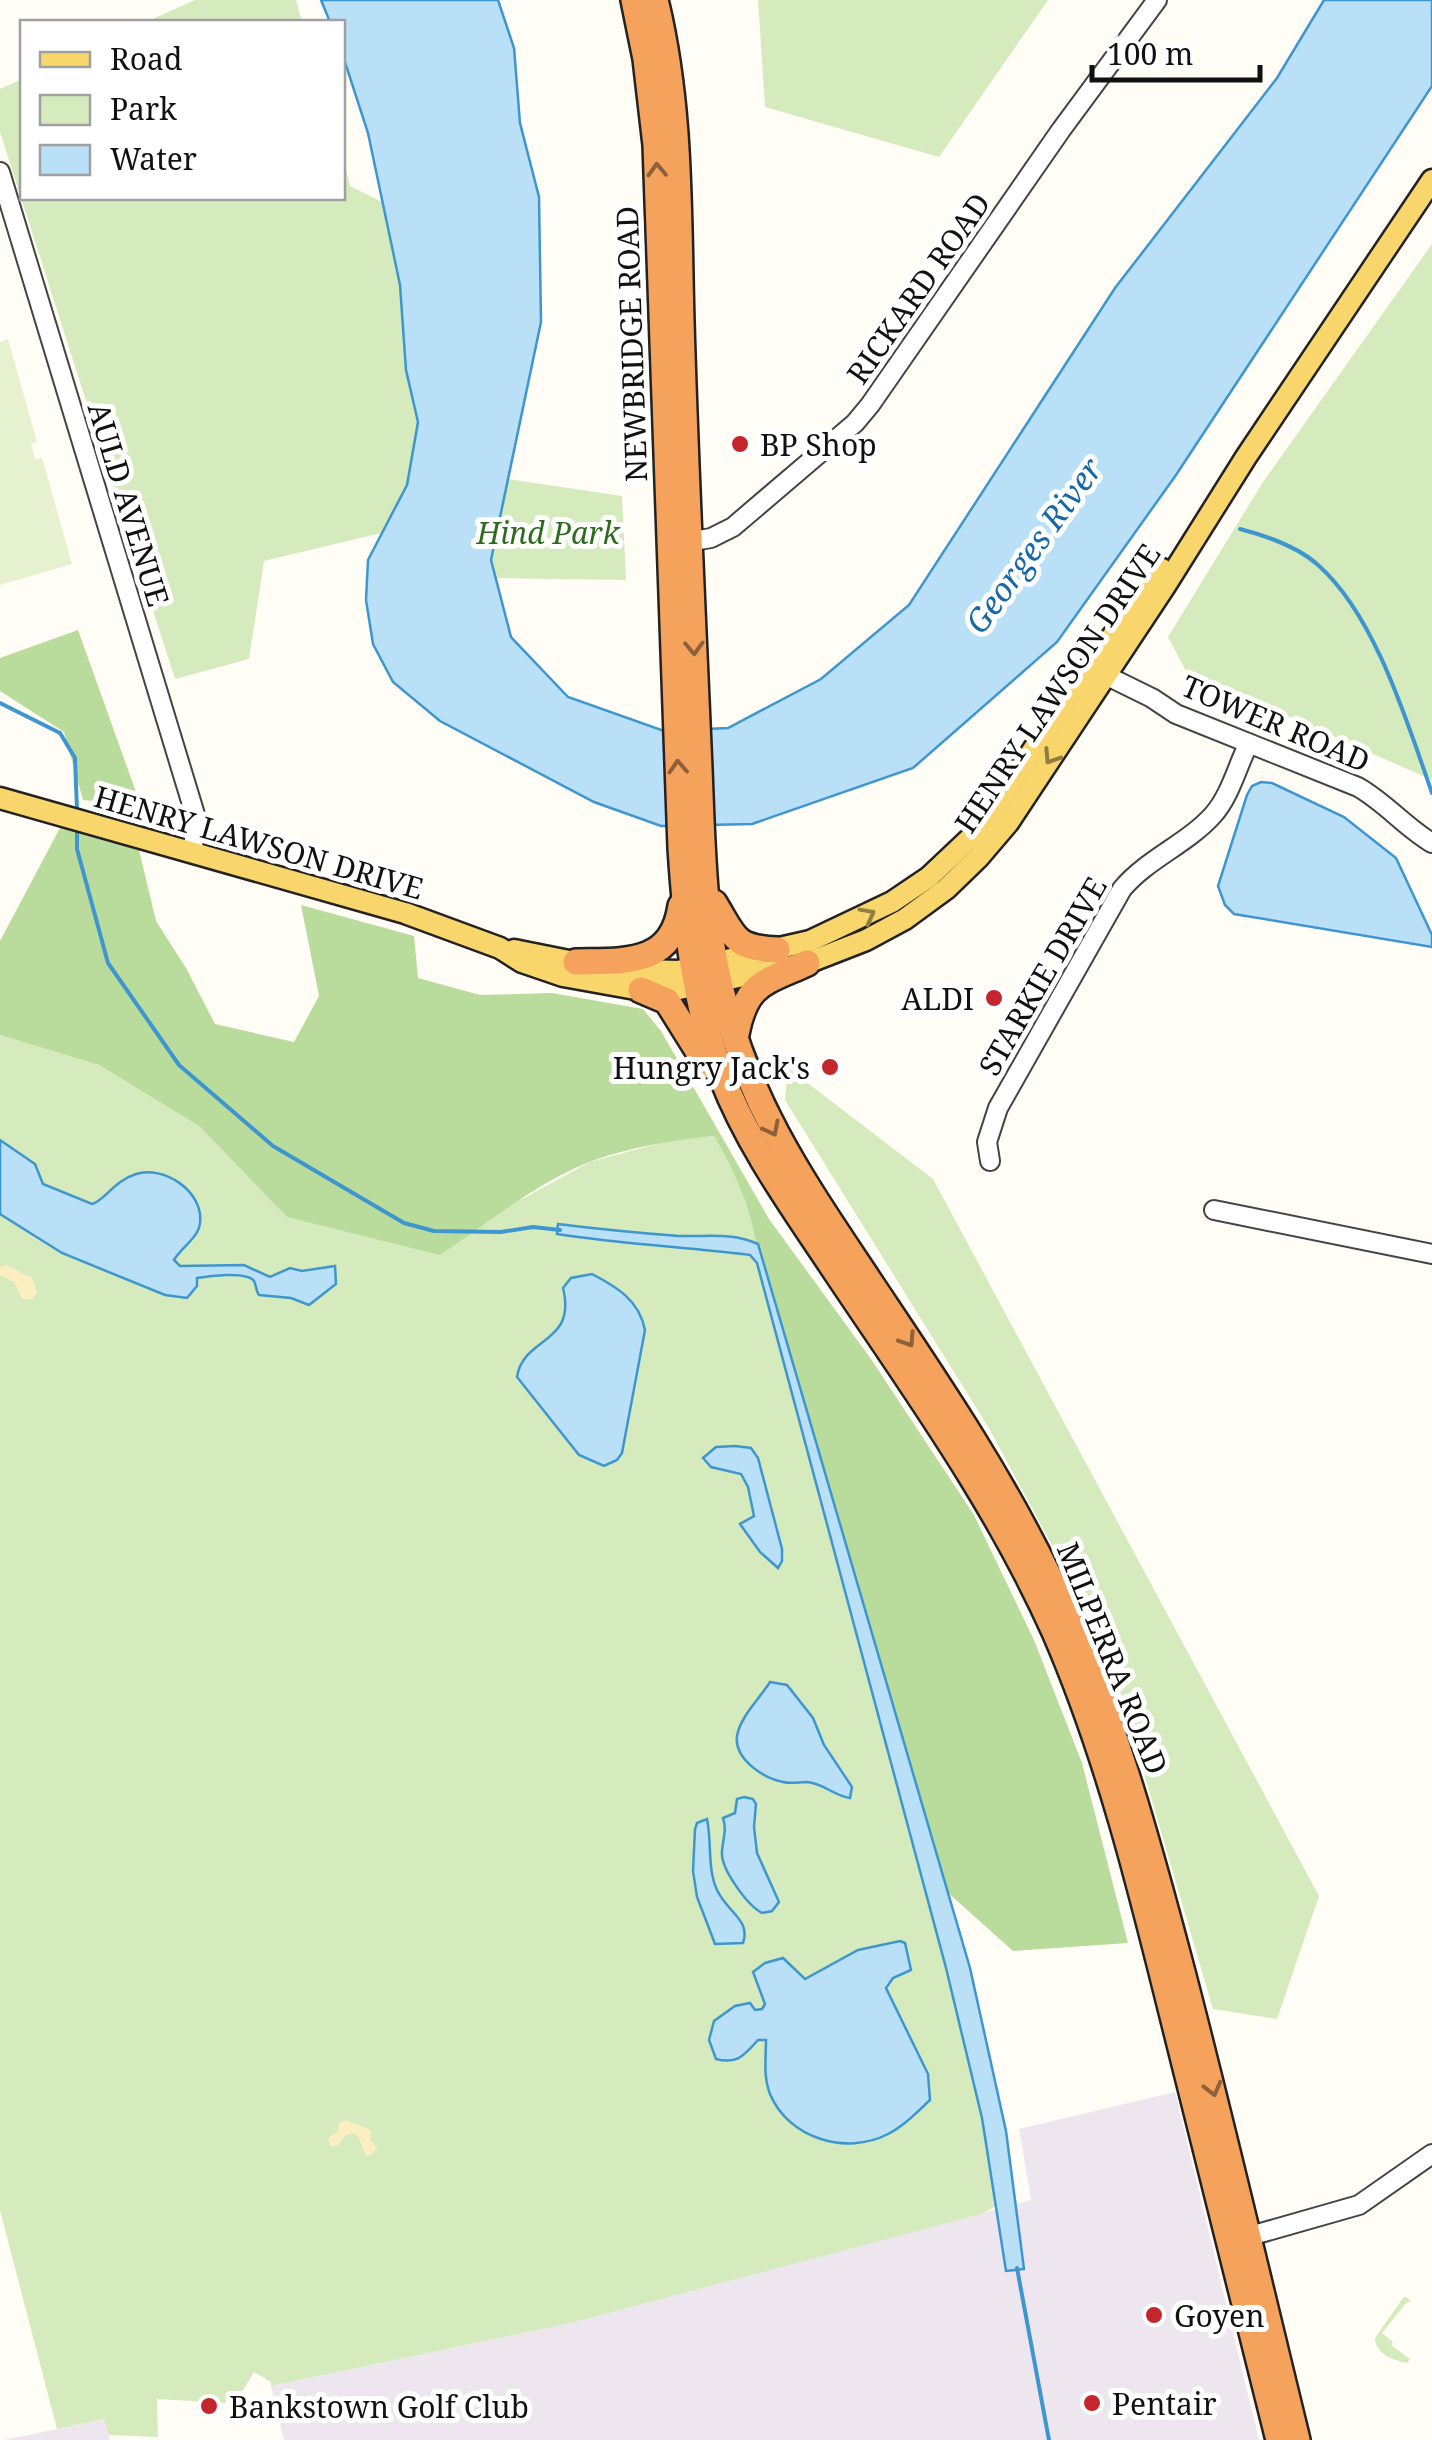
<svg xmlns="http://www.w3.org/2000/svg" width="1432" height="2440" font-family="'Noto Serif',serif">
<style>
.industrial{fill:#eee6ef}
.green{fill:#d5ebbd}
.forest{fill:#b9dc9c}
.sand{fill:#fbeec1}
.pitch{fill:#e6f2cf}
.water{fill:#b9e0f7;stroke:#3f96cf;stroke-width:2.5}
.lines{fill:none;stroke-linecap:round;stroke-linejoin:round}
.stream{stroke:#3f96cf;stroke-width:4}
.minor-casing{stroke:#444;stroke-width:22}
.major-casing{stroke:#222;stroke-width:25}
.highway-casing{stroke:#222;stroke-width:30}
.minor{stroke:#fff;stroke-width:18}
.major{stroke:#f9d66b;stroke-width:20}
.highway{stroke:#f5a25d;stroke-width:25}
.oneway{stroke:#8e613b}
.oneway2{stroke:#917d42}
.poi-dot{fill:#c4262e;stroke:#fff;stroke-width:4}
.labels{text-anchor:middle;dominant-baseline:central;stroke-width:10;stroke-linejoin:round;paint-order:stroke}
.street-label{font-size:30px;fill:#111;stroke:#fff}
.poi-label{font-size:30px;fill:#111;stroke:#fff;text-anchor:start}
.park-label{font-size:30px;font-style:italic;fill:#2f6b1f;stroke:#fff}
.water-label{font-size:32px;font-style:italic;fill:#1768a6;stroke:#fff}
</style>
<rect width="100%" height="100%" fill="#fffdf5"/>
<g class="industrial">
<path d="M 1175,2092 L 1259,2440 L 284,2440 L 271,2386 L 571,2323 L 1031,2200 L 1019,2129 Z"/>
<path d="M 105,2419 L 110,2440 L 4,2440 L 57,2429 Z"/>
</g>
<g class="green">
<path d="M 195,0 L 296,0 L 302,22 L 146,22 Z"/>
<path d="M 758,0 L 1048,0 L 939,157 L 765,107 Z"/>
<path d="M 22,79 L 22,198 L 342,198 L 343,159 L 350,186 L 382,202 L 400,285 L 406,370 L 418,422 L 407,485 L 381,533 L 264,561 L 249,659 L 175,679 L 0,132 L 0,89 Z"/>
<path d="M 1432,244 L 1432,780 L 1186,671 L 1168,637 L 1263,482 Z"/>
<path d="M 508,479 L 622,496 L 626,580 L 496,578 L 491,560 Z"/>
<path d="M 0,1035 L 99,1065 L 199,1126 L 287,1217 L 522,1199 L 590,1162 L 668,1141 L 714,1136 C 735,1173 751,1207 757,1249 L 977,2063 L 1004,2202 L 981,2214 L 571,2323 L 271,2386 L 271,2382 L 254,2372 L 237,2400 L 226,2400 L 226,2403 L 157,2399 L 158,2437 L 109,2435 L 104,2419 L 57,2429 L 0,2210 Z"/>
<path d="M 788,1068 L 933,1179 L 1319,1896 L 1277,2019 L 1213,2009 L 1119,1688 L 1054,1549 L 990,1430 L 785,1100 Z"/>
<path d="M 1406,2297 L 1411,2301 L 1406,2303 L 1382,2333 L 1393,2342 L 1391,2345 L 1410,2359 L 1407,2363 C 1392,2360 1376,2354 1375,2338 L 1403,2298 Z"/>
</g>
<g class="forest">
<path d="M 78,630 L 141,806 L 83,800 L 64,732 L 0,691 L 0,658 Z"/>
<path d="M 61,826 L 139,850 L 156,921 L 186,968 L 215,1024 L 294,1042 L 319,996 L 301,905 L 414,936 L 418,978 L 480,995 L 552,993 L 643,1009 L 661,1031 L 769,1219 L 871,1359 L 974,1515 L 1034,1640 L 1082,1763 L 1128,1943 L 1013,1951 L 926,1873 L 757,1249 C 751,1207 735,1173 714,1136 C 673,1140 631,1147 592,1161 C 539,1181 486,1224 440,1255 L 287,1217 L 199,1126 L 99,1065 L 0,1035 L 0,941 Z"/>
</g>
<g class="sand">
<path d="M 6,1265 L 32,1278 L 37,1292 L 33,1299 L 22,1299 L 14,1282 L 0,1275 L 0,1267 Z"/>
<path d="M 346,2120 L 371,2130 L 370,2140 L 377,2147 L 373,2154 L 366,2156 L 359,2138 L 353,2133 L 346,2135 L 337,2146 L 330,2146 L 328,2138 L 337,2132 L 339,2123 Z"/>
</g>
<path class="pitch" d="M 8,339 L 37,442 L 31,444 L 35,459 L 42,458 L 72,564 L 0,585 L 0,342 Z"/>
<g class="water">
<path d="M 321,0 L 498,0 L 514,48 L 520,123 L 539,197 L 541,322 L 491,560 L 511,637 L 568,697 L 664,731 L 728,728 L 821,679 L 909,605 L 1115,288 L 1277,78 L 1324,0 L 1432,0 L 1432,86 L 1176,475 L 1057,642 L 913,768 L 752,824 L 661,826 L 594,802 L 440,721 L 393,682 L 373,644 L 366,600 L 368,560 L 407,485 L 418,422 L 406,370 L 400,285 L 368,133 L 343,56 L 342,22 L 330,22 Z"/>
<path d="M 1261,782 L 1272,783 L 1344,817 L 1396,858 L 1432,935 L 1432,947 L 1234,914 L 1225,905 L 1218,886 L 1247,795 L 1252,786 Z"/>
<path d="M 0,1140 L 35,1164 L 43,1184 L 92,1204 C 104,1201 114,1181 136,1174 C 163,1165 204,1191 200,1223 C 199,1237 181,1248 174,1260 L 180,1266 L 244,1265 L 270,1277 L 290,1268 L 302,1271 L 335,1266 L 336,1284 L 309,1305 L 291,1298 L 259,1295 C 256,1291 256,1285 254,1281 C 247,1271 208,1276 197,1278 L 197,1286 L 187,1298 L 165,1295 L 62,1253 L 0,1214 Z"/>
<path d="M 558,1224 C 598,1229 639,1233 679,1236 C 707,1237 732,1232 758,1244 L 970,1968 L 1006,2131 L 1024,2269 L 1006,2271 L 982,2118 L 946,1968 L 757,1263 L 750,1255 C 685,1247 621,1244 557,1234 Z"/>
<path d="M 592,1274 C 617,1287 639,1300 645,1330 L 622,1453 L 617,1460 L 604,1466 L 579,1455 L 517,1377 C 523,1336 577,1345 563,1288 L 571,1278 Z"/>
<path d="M 735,1446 L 751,1448 L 758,1458 L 782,1549 L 782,1561 L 778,1568 L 760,1552 L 740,1524 L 754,1516 L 748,1487 L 741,1474 L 711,1467 L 703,1458 L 716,1447 Z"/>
<path d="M 770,1682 L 787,1685 L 813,1718 L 824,1745 L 852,1787 L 850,1798 C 834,1796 823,1783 807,1782 C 799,1782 791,1784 783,1782 C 763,1778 734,1759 737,1736 C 740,1717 760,1698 770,1682 Z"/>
<path d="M 744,1797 L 753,1799 L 756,1804 L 754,1827 L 757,1853 L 779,1902 L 772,1911 L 762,1913 C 747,1905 720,1868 722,1851 C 723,1838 727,1831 723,1818 L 735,1813 L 737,1799 Z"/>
<path d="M 707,1819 C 712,1842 707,1868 717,1890 C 728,1913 751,1920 743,1943 L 715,1944 L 697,1897 L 693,1871 L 695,1829 L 697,1823 Z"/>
<path d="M 900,1941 L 905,1943 L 911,1970 L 893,1978 L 886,1988 L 928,2074 L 930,2100 C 917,2112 904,2126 888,2134 C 846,2156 788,2138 770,2094 C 763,2076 766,2058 766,2040 L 758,2040 C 745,2054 738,2065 716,2059 L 709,2040 L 714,2021 L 735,2006 L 750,2003 L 755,2010 L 762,2009 L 765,2004 L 753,1972 L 765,1963 L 783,1958 L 805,1979 L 858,1950 Z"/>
</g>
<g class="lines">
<g class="stream">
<path d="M 1240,529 C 1267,536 1297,546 1318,565 C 1375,615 1407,722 1432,793"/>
<path d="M 0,703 L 60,733 L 75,758 L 77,810"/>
<path d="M 77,829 L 77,849 L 108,963 L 179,1065 L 273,1146 L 404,1223 L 434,1231 L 501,1232 L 533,1227 L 560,1230"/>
<path d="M 1017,2268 L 1049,2440"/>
</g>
<g class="minor-casing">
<g id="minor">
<path d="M 0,172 L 197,821 L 192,852"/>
<path d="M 681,543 L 711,538 L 733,527 L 855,423 L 870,405 L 1061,130 L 1157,0"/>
<path d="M 1097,671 L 1152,698 L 1176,714 L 1358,787 C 1386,803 1405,827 1432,843"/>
<path d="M 990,1161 L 987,1142 L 998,1108 L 1122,889 C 1147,859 1187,844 1213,815 C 1230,796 1237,767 1248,745"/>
<path d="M 1214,1210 L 1432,1254"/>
<path d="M 1236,2240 L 1359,2205 L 1432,2154"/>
</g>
</g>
<g class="major-casing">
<g id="major">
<path d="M 0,798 L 405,913 L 500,948 L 522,962 L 563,976 L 641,990 L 679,989 L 807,963 L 866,940 L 905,919 L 946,889 L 979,857 L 1008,823 L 1165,586 L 1246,457 L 1432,180"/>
<path d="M 514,950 L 609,969 L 678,971 L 810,941 L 892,902 L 929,877 L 982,827 L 1072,691 L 1162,569"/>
</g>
</g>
<g class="highway-casing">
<g id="highway">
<path d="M 634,0 L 646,59 L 656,145 L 681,848 C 686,926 694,1002 722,1077 C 749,1147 794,1208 835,1270 C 914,1388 997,1502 1055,1632 C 1108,1754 1140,1883 1172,2012 C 1208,2154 1243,2297 1279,2440"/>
<path d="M 655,0 C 681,106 678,213 681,321 C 685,463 692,605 698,746 C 702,827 701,912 721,990 C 751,1111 806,1186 873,1287 C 935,1380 998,1472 1047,1573 C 1110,1702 1147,1839 1183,1976 C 1223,2130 1259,2285 1297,2440"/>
<path d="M 714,903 C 735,937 733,948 777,950"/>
<path d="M 576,962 C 625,961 672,966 681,906"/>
<path d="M 641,990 L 667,1001 L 707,1065"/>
<path d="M 736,1034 C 746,983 763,983 807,963"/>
</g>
</g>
<use href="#minor" class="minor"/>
<use href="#major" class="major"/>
<use href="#highway" class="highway"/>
</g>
<defs><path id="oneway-chevron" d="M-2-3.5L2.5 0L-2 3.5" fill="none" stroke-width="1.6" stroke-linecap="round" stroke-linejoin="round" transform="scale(2.5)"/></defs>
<g class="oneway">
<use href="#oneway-chevron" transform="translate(657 170) rotate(-92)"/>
<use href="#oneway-chevron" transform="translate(694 648) rotate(88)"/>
<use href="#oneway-chevron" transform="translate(678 767) rotate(-93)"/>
<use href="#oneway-chevron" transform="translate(772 1129) rotate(63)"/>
<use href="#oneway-chevron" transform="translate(908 1340) rotate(57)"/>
<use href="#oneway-chevron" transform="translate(1213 2089) rotate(75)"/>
</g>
<g class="oneway2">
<use href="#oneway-chevron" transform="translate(1051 757) rotate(123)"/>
<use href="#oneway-chevron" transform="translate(868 915) rotate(-28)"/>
</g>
<g class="poi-dot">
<circle cx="740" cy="444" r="10"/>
<circle cx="994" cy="998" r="10"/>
<circle cx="830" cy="1067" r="10"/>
<circle cx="1154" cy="2315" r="10"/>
<circle cx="1092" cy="2403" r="10"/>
<circle cx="209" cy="2406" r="10"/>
</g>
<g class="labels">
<g class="street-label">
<text transform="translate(918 288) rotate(-55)">RICKARD ROAD</text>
<text transform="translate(631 344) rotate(-92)">NEWBRIDGE ROAD</text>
<text transform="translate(129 504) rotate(73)">AULD AVENUE</text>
<text transform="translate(1057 688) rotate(-56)">HENRY LAWSON DRIVE</text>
<text transform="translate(1276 723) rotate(23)">TOWER ROAD</text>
<text transform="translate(259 842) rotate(16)">HENRY LAWSON DRIVE</text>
<text transform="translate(1042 976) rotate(-60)">STARKIE DRIVE</text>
<text transform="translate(1113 1658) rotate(68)">MILPERRA ROAD</text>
</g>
<g class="poi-label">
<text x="760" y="444">BP Shop</text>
<text x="974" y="998" text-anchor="end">ALDI</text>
<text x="810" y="1067" text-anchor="end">Hungry Jack's</text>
<text x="1174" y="2315">Goyen</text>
<text x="1112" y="2403">Pentair</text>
<text x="229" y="2406">Bankstown Golf Club</text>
</g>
<g class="park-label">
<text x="548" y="532">Hind Park</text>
</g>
<g class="water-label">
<text transform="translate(1033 545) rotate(-54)">Georges River</text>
</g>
</g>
<rect x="20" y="20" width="325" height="180" fill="#ffffff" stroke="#a0a0a0" stroke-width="2.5"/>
<rect x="40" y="52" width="50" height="15" fill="#f9d66b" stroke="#a0a0a0" stroke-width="2.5"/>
<text x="110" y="70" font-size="30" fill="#111111">Road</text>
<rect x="40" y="95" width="50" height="30" fill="#d5ebbd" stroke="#a0a0a0" stroke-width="2.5"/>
<text x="110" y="120" font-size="30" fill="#111111">Park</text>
<rect x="40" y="145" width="50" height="30" fill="#b9e0f7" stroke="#a0a0a0" stroke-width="2.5"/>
<text x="110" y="170" font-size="30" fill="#111111">Water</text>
<path d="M1092 65v15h168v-15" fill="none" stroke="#111111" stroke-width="5"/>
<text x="1107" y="65" font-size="30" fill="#111111" stroke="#ffffff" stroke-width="8" paint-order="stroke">100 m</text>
</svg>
